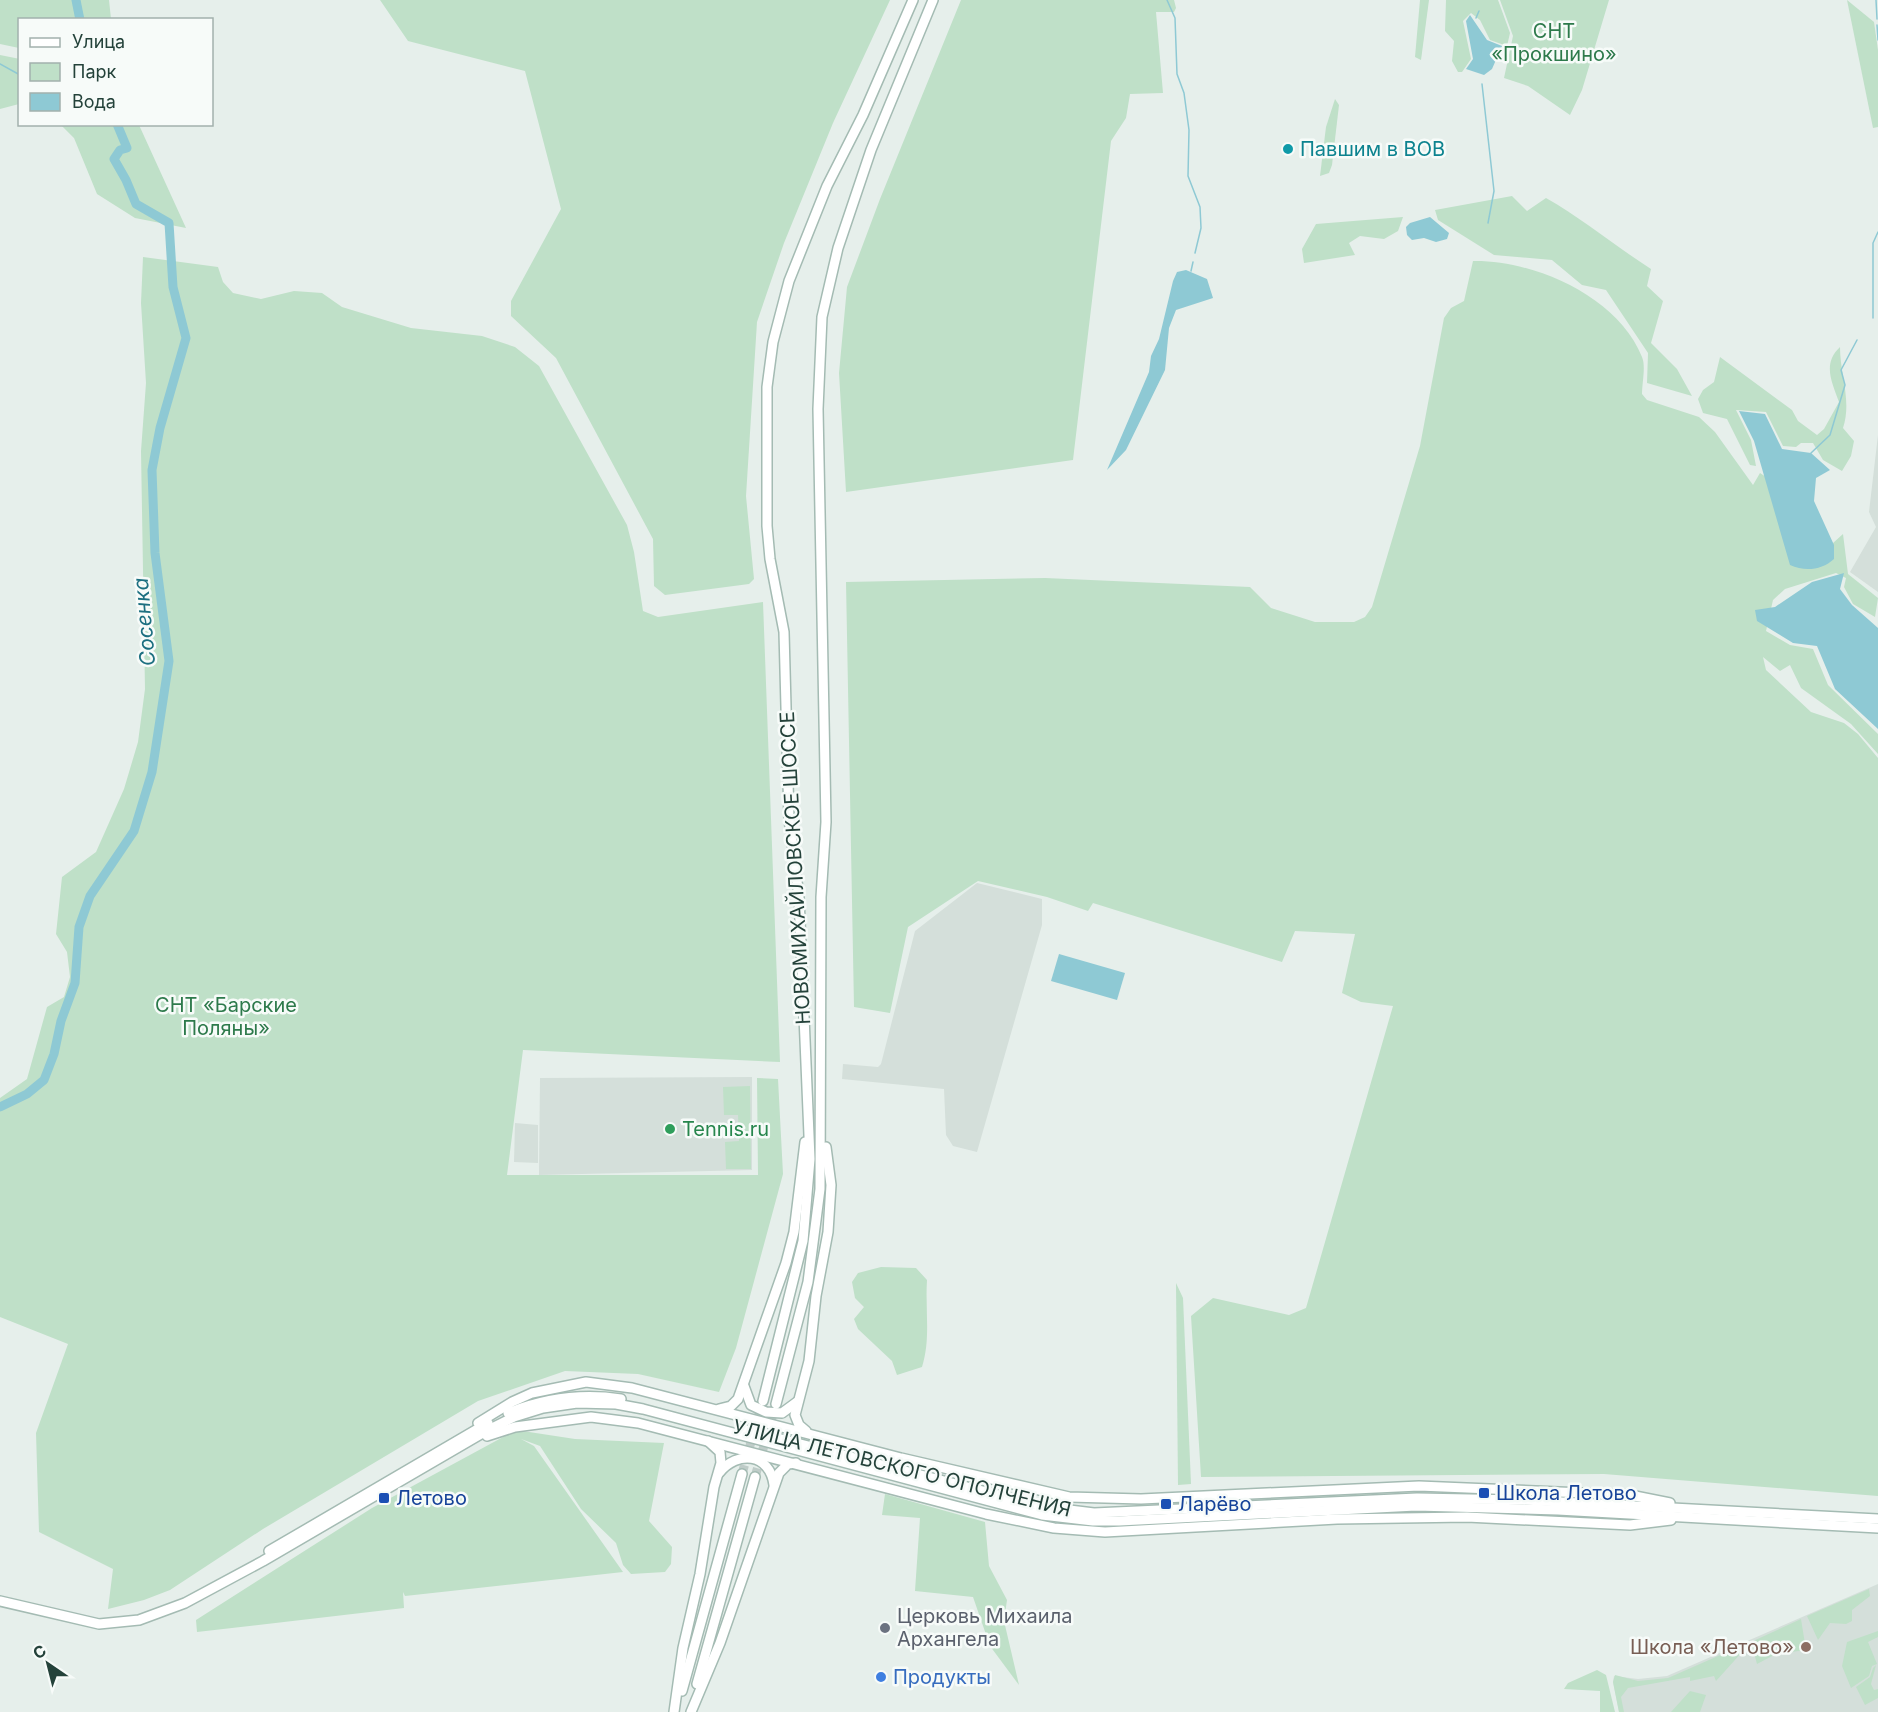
<svg xmlns="http://www.w3.org/2000/svg" width="1878" height="1712" font-family="Inter,sans-serif">
<style>
.built{fill:#d4dfda}
.green{fill:#bfe0c8}
.water{fill:#8ec9d4}
.lines{fill:none;stroke-linecap:round;stroke-linejoin:round}
.stream{stroke:#8ec9d4;stroke-width:1.5}
.river{stroke:#8ec9d4;stroke-width:9}
.secondary-tunnel{stroke:#bfccc8;stroke-width:9;stroke-dasharray:9 4.5;stroke-linecap:butt}
.secondary-casing{stroke:#a4bbb3;stroke-width:12}
.secondary{stroke:#fff;stroke-width:9}
.culture-dot{fill:#0f9aa8;stroke:#f7fbf9;stroke-width:2}
.leisure-dot{fill:#2e9e5b;stroke:#f7fbf9;stroke-width:2}
.transit-dot{fill:#1a4fb4;stroke:#f7fbf9;stroke-width:2}
.worship-dot{fill:#6b7280;stroke:#f7fbf9;stroke-width:2}
.education-dot{fill:#8d6e63;stroke:#f7fbf9;stroke-width:2}
.shop-dot{fill:#3f7fe0;stroke:#f7fbf9;stroke-width:2}
.labels{text-anchor:middle;dominant-baseline:central;stroke-width:5;stroke-linejoin:round;paint-order:stroke}
.park-label{font-size:20px;fill:#2d7a4b;stroke:#f7fbf9}
.culture-label{font-size:20px;fill:#0d838f;stroke:#f7fbf9;text-anchor:start}
.street-label{font-size:20px;fill:#24423a;stroke:#f7fbf9}
.leisure-label{font-size:20px;fill:#27864d;stroke:#f7fbf9;text-anchor:start}
.transit-label{font-size:20px;fill:#164399;stroke:#f7fbf9;text-anchor:start}
.worship-label{font-size:20px;fill:#5b616d;stroke:#f7fbf9;text-anchor:start}
.education-label{font-size:20px;fill:#785e54;stroke:#f7fbf9;text-anchor:end}
.shop-label{font-size:20px;fill:#366cbe;stroke:#f7fbf9;text-anchor:start}
.water-label{font-size:21px;font-style:italic;fill:#1c6f80;stroke:#f7fbf9}
</style>
<rect width="100%" height="100%" fill="#e6efeb"/>
<g class="built">
<path d="M 1878,435 L 1878,592 L 1850,572 L 1876,527 L 1869,512 Z"/>
<path d="M 977,883 L 1042,899 L 1042,925 L 977,1152 L 953,1146 L 946,1135 L 944,1089 L 842,1079 L 843,1064 L 878,1067 L 881,1064 L 915,931 Z"/>
<path d="M 752,1077 L 752,1170 L 539,1175 L 540,1078 Z"/>
<path d="M 515,1123 L 538,1125 L 538,1163 L 514,1162 Z"/>
<path d="M 1878,1584 L 1878,1712 L 1619,1712 L 1613,1682 L 1614,1676 L 1638,1679 L 1667,1676 Z"/>
</g>
<g class="green">
<path d="M 0,0 L 109,0 L 111,19 L 20,20 L 19,48 L 0,44 Z"/>
<path d="M 380,0 L 890,0 L 833,123 L 784,243 L 757,322 L 746,496 L 754,579 L 749,584 L 665,595 L 654,586 L 653,539 L 556,358 L 511,316 L 511,301 L 561,209 L 525,71 L 408,41 Z"/>
<path d="M 961,0 L 1174,0 L 1176,8 L 1174,12 L 1156,12 L 1163,93 L 1130,94 L 1126,118 L 1111,141 L 1073,460 L 846,492 L 839,373 L 847,287 L 880,199 Z"/>
<path d="M 1420,0 L 1429,0 L 1421,60 L 1415,57 Z"/>
<path d="M 1446,0 L 1498,0 L 1510,33 L 1507,46 L 1490,40 L 1480,20 L 1471,13 L 1463,21 L 1471,59 L 1462,72 L 1458,72 L 1452,61 L 1454,41 L 1445,31 Z"/>
<path d="M 1500,0 L 1609,0 L 1582,90 L 1570,115 L 1528,86 L 1504,78 L 1513,36 Z"/>
<path d="M 1847,0 L 1874,22 L 1878,50 L 1878,127 L 1873,128 Z"/>
<path d="M 0,55 L 20,59 L 19,104 L 0,109 Z"/>
<path d="M 1335,99 L 1339,105 L 1332,165 L 1329,173 L 1320,176 L 1326,127 Z"/>
<path d="M 61,125 L 139,125 L 186,228 L 135,218 L 97,194 L 74,138 Z"/>
<path d="M 1512,196 L 1527,211 L 1546,198 C 1583,219 1615,246 1651,269 L 1647,286 L 1663,301 L 1651,343 L 1677,369 L 1692,396 L 1647,383 L 1648,353 L 1606,290 L 1582,285 L 1552,260 L 1494,255 L 1438,220 L 1435,210 Z"/>
<path d="M 1403,217 L 1398,231 L 1384,239 L 1360,236 L 1349,243 L 1355,255 L 1304,263 L 1302,249 L 1316,224 Z"/>
<path d="M 143,257 L 218,267 L 223,282 L 233,293 L 261,299 L 294,291 L 322,293 L 342,307 L 411,328 L 482,336 L 515,347 L 539,366 L 627,525 L 634,552 L 643,611 L 658,617 L 763,602 L 780,1062 L 523,1050 L 507,1175 L 758,1175 L 757,1078 L 778,1079 L 783,1174 L 736,1348 L 719,1392 L 638,1374 L 565,1371 L 478,1401 L 263,1529 L 170,1590 L 144,1600 L 108,1609 L 113,1569 L 39,1532 L 36,1433 L 68,1344 L 0,1317 L 0,1098 L 27,1079 L 47,1007 L 64,997 L 70,977 L 67,952 L 56,934 L 62,877 L 96,852 L 124,789 L 138,742 L 145,689 L 141,451 L 146,383 L 141,303 Z"/>
<path d="M 1473,261 C 1535,260 1618,297 1642,357 C 1646,366 1642,383 1642,394 L 1647,400 L 1699,417 L 1715,432 L 1753,485 L 1760,473 L 1769,479 L 1830,558 L 1833,543 L 1843,534 L 1848,574 L 1878,598 L 1875,617 L 1853,604 L 1844,587 L 1846,578 L 1836,573 L 1785,589 L 1773,600 L 1766,631 L 1790,645 L 1813,649 L 1828,685 L 1878,734 L 1878,754 L 1851,724 L 1801,688 L 1790,665 L 1780,671 L 1763,657 L 1766,670 L 1811,712 L 1844,723 L 1858,734 L 1878,758 L 1878,1496 L 1604,1474 L 1201,1477 L 1191,1316 L 1213,1298 L 1289,1315 L 1306,1308 L 1393,1006 L 1361,1002 L 1342,993 L 1355,934 L 1295,931 L 1282,962 L 1093,903 L 1088,911 L 1047,897 L 978,881 L 908,927 L 890,1013 L 854,1007 L 846,582 L 1045,578 L 1250,587 L 1271,608 L 1315,622 L 1354,622 L 1365,617 L 1372,607 L 1420,446 L 1444,318 L 1451,308 L 1464,301 Z"/>
<path d="M 1840,347 C 1840,375 1852,401 1843,428 L 1854,441 L 1851,456 L 1842,471 L 1823,460 L 1813,443 L 1801,443 L 1796,447 L 1783,446 L 1766,412 L 1736,410 L 1751,440 L 1756,466 L 1750,465 L 1727,419 L 1703,413 L 1698,399 L 1703,390 L 1714,382 L 1720,357 L 1792,410 L 1798,421 L 1817,435 L 1824,429 L 1839,402 C 1832,382 1822,364 1840,347 Z"/>
<path d="M 750,1086 L 751,1169 L 726,1169 L 725,1142 L 739,1141 L 738,1115 L 724,1115 L 723,1087 Z"/>
<path d="M 881,1267 L 916,1268 L 927,1280 C 925,1310 931,1339 922,1367 L 897,1375 L 892,1361 L 858,1329 L 854,1319 L 864,1307 L 855,1298 L 852,1282 L 858,1273 Z"/>
<path d="M 1176,1283 L 1183,1298 L 1191,1484 L 1178,1485 Z"/>
<path d="M 516,1430 L 575,1439 L 664,1443 L 649,1521 L 672,1547 L 671,1564 L 665,1572 L 631,1574 L 623,1565 L 616,1543 L 581,1509 L 540,1446 L 521,1439 L 534,1446 L 623,1572 L 405,1596 L 403,1592 L 404,1608 L 197,1632 L 196,1620 L 372,1508 Z"/>
<path d="M 885,1494 L 985,1522 L 989,1566 L 1007,1600 L 1004,1621 L 1019,1685 L 990,1646 L 973,1597 L 915,1591 L 920,1518 L 882,1515 Z"/>
<path d="M 1869,1589 L 1870,1596 L 1852,1610 L 1852,1621 L 1846,1624 L 1830,1623 L 1818,1640 L 1807,1616 Z"/>
<path d="M 1801,1619 L 1806,1650 L 1776,1654 L 1757,1664 L 1751,1642 Z"/>
<path d="M 1878,1631 L 1878,1637 L 1868,1642 L 1877,1664 L 1872,1666 L 1869,1676 L 1851,1688 L 1842,1666 L 1847,1642 Z"/>
<path d="M 1743,1645 L 1743,1651 L 1716,1681 L 1714,1676 L 1690,1681 L 1690,1677 L 1628,1688 L 1621,1697 L 1624,1712 L 1619,1712 L 1613,1682 L 1615,1675 L 1638,1681 L 1668,1678 Z"/>
<path d="M 1876,1665 L 1871,1684 L 1874,1690 L 1878,1689 L 1878,1698 L 1865,1705 L 1856,1687 L 1870,1677 L 1873,1668 Z"/>
<path d="M 1597,1670 L 1606,1675 L 1615,1712 L 1600,1712 L 1600,1691 L 1564,1689 L 1568,1683 Z"/>
<path d="M 1690,1691 L 1706,1695 L 1700,1712 L 1671,1712 Z"/>
</g>
<g class="water">
<path d="M 1470,15 L 1487,40 L 1502,46 L 1492,69 L 1484,75 L 1466,69 L 1473,59 L 1466,21 Z"/>
<path d="M 1430,217 L 1449,233 L 1447,239 L 1436,242 L 1424,238 L 1412,240 L 1407,235 L 1406,227 L 1410,223 Z"/>
<path d="M 1186,270 L 1207,279 L 1213,298 L 1176,310 L 1169,328 L 1165,370 L 1126,450 L 1107,470 L 1149,372 L 1151,356 L 1159,339 L 1173,281 L 1177,272 Z"/>
<path d="M 1739,411 L 1765,414 L 1782,449 L 1811,453 L 1830,470 L 1816,478 L 1814,501 L 1834,545 L 1834,559 C 1822,570 1805,572 1790,565 L 1754,441 Z"/>
<path d="M 1844,573 L 1840,589 L 1852,605 L 1878,628 L 1878,729 L 1835,689 L 1817,646 L 1793,643 L 1757,621 L 1755,610 L 1775,607 L 1812,582 Z"/>
<path d="M 1059,954 L 1125,973 L 1117,1000 L 1051,981 Z"/>
</g>
<g class="lines">
<g class="stream">
<path d="M 1167,0 L 1175,18 L 1177,74 L 1184,93 L 1189,130 L 1188,176 L 1200,207 L 1201,228 L 1195,253"/>
<path d="M 1876,0 L 1877,19"/>
<path d="M 1476,18 L 1479,11"/>
<path d="M 1877,25 L 1878,40"/>
<path d="M 0,64 L 20,75"/>
<path d="M 1482,84 L 1494,191 L 1488,223"/>
<path d="M 114,124 L 116,126"/>
<path d="M 1191,271 L 1193,262"/>
<path d="M 1873,318 L 1873,243 L 1878,232"/>
<path d="M 1811,453 L 1830,435 L 1845,385 L 1841,370 L 1857,340"/>
</g>
<g class="river">
<path d="M 76,0 L 80,20"/>
<path d="M 0,1107 L 27,1094 L 44,1080 L 54,1054 L 61,1021 L 75,983 L 79,927 L 90,896 L 134,831 L 152,772 L 169,661 L 155,553 L 152,470 L 160,428 L 186,338 L 173,287 L 169,223 L 136,204 L 126,180 L 114,159 L 120,150 L 127,148 L 117,124"/>
</g>
<g class="secondary-tunnel">
<path d="M 742,1474 L 762,1403"/>
<path d="M 755,1477 L 775,1407"/>
</g>
<g class="secondary-casing">
<g id="secondary">
<path d="M 744,1386 L 751,1405 L 766,1412 L 782,1413 L 797,1402"/>
<path d="M 763,1401 L 803,1241 L 810,1159 L 799,897 L 789,819 L 784,632 L 770,559 L 767,526 L 767,387 L 773,342 L 789,281 L 827,186 L 863,115 L 913,0"/>
<path d="M 776,1404 L 808,1282 L 820,1189 L 821,897 L 826,822 L 818,409 L 822,317 L 838,248 L 871,150 L 933,0"/>
<path d="M 719,1409 L 731,1406 L 738,1399 L 786,1263 L 794,1232 L 805,1142"/>
<path d="M 508,1413 C 545,1398 582,1393 621,1399"/>
<path d="M 478,1423 L 512,1402 L 532,1393 L 586,1382 L 632,1388 L 901,1458 L 1069,1497 L 1141,1499 L 1419,1486 L 1630,1495 L 1670,1503"/>
<path d="M 742,1429 L 1045,1507 L 1094,1513 L 1417,1498 L 1523,1500 L 1878,1519"/>
<path d="M 806,1431 L 799,1425 L 795,1415 L 809,1361 L 816,1296 L 828,1232 L 831,1185 L 826,1147"/>
<path d="M 487,1436 L 515,1427 L 591,1417 L 638,1423 L 986,1514 L 1054,1528 L 1105,1532 L 1337,1519 L 1467,1517 L 1630,1525 L 1671,1520"/>
<path d="M 719,1473 C 737,1450 770,1453 774,1485"/>
<path d="M 269,1551 L 488,1423"/>
<path d="M 0,1601 L 99,1624 L 139,1620 L 185,1603 L 263,1561 L 486,1431 L 514,1417 L 543,1408 L 577,1403 L 616,1404 L 643,1409 L 1042,1515 L 1093,1521 L 1119,1521 L 1416,1506 L 1558,1510 L 1878,1528"/>
<path d="M 697,1684 L 755,1477"/>
<path d="M 682,1691 L 742,1474"/>
<path d="M 674,1712 L 683,1648 L 700,1574 L 714,1487 L 721,1463 L 720,1452 L 708,1441"/>
<path d="M 691,1712 L 720,1643 L 779,1473 L 788,1464 L 796,1463"/>
</g>
</g>
<use href="#secondary" class="secondary"/>
</g>
<circle class="culture-dot" cx="1288" cy="149" r="6"/>
<circle class="leisure-dot" cx="670" cy="1129" r="6"/>
<g class="transit-dot">
<rect x="1478" y="1487" width="12" height="12" rx="3"/>
<rect x="378" y="1492" width="12" height="12" rx="3"/>
<rect x="1160" y="1498" width="12" height="12" rx="3"/>
</g>
<circle class="worship-dot" cx="885" cy="1628" r="6"/>
<circle class="education-dot" cx="1806" cy="1647" r="6"/>
<circle class="shop-dot" cx="881" cy="1677" r="6"/>
<g class="labels">
<g class="park-label">
<text x="1554" y="31">СНТ<tspan x="1554" dy="23">«Прокшино»</tspan></text>
<text x="226" y="1005">СНТ «Барские<tspan x="226" dy="23">Поляны»</tspan></text>
</g>
<g class="culture-label">
<text x="1300" y="149">Павшим в ВОВ</text>
</g>
<g class="street-label">
<text transform="translate(795 868) rotate(-93)">НОВОМИХАЙЛОВСКОЕ ШОССЕ</text>
<text transform="translate(902 1468) rotate(14)">УЛИЦА ЛЕТОВСКОГО ОПОЛЧЕНИЯ</text>
</g>
<g class="leisure-label">
<text x="682" y="1129">Tennis.ru</text>
</g>
<g class="transit-label">
<text x="1496" y="1493">Школа Летово</text>
<text x="396" y="1498">Летово</text>
<text x="1178" y="1504">Ларёво</text>
</g>
<g class="worship-label">
<text x="897" y="1616">Церковь Михаила<tspan x="897" dy="23">Архангела</tspan></text>
</g>
<g class="education-label">
<text x="1794" y="1647">Школа «Летово»</text>
</g>
<g class="shop-label">
<text x="893" y="1677">Продукты</text>
</g>
<g class="water-label">
<text transform="translate(144 622) rotate(-95)">Сосенка</text>
</g>
</g>
<rect x="18" y="18" width="195" height="108" fill="#f7fbf9" stroke="#a3b1ad" stroke-width="1.5"/>
<rect x="30" y="38" width="30" height="9" fill="#ffffff" stroke="#a3b1ad" stroke-width="1.5"/>
<text x="72" y="48" font-size="18" fill="#24423a">Улица</text>
<rect x="30" y="63" width="30" height="18" fill="#bfe0c8" stroke="#a3b1ad" stroke-width="1.5"/>
<text x="72" y="78" font-size="18" fill="#24423a">Парк</text>
<rect x="30" y="93" width="30" height="18" fill="#8ec9d4" stroke="#a3b1ad" stroke-width="1.5"/>
<text x="72" y="108" font-size="18" fill="#24423a">Вода</text>
<g transform="translate(48 1664) rotate(325)" stroke="#f7fbf9" stroke-width="4.5" paint-order="stroke">
<path d="M0-4.5L10 22L0 15L-10 22Z" fill="#24423a"/>
<text y="-9" font-size="16" font-weight="bold" text-anchor="middle" fill="#24423a">С</text>
</g>
</svg>
